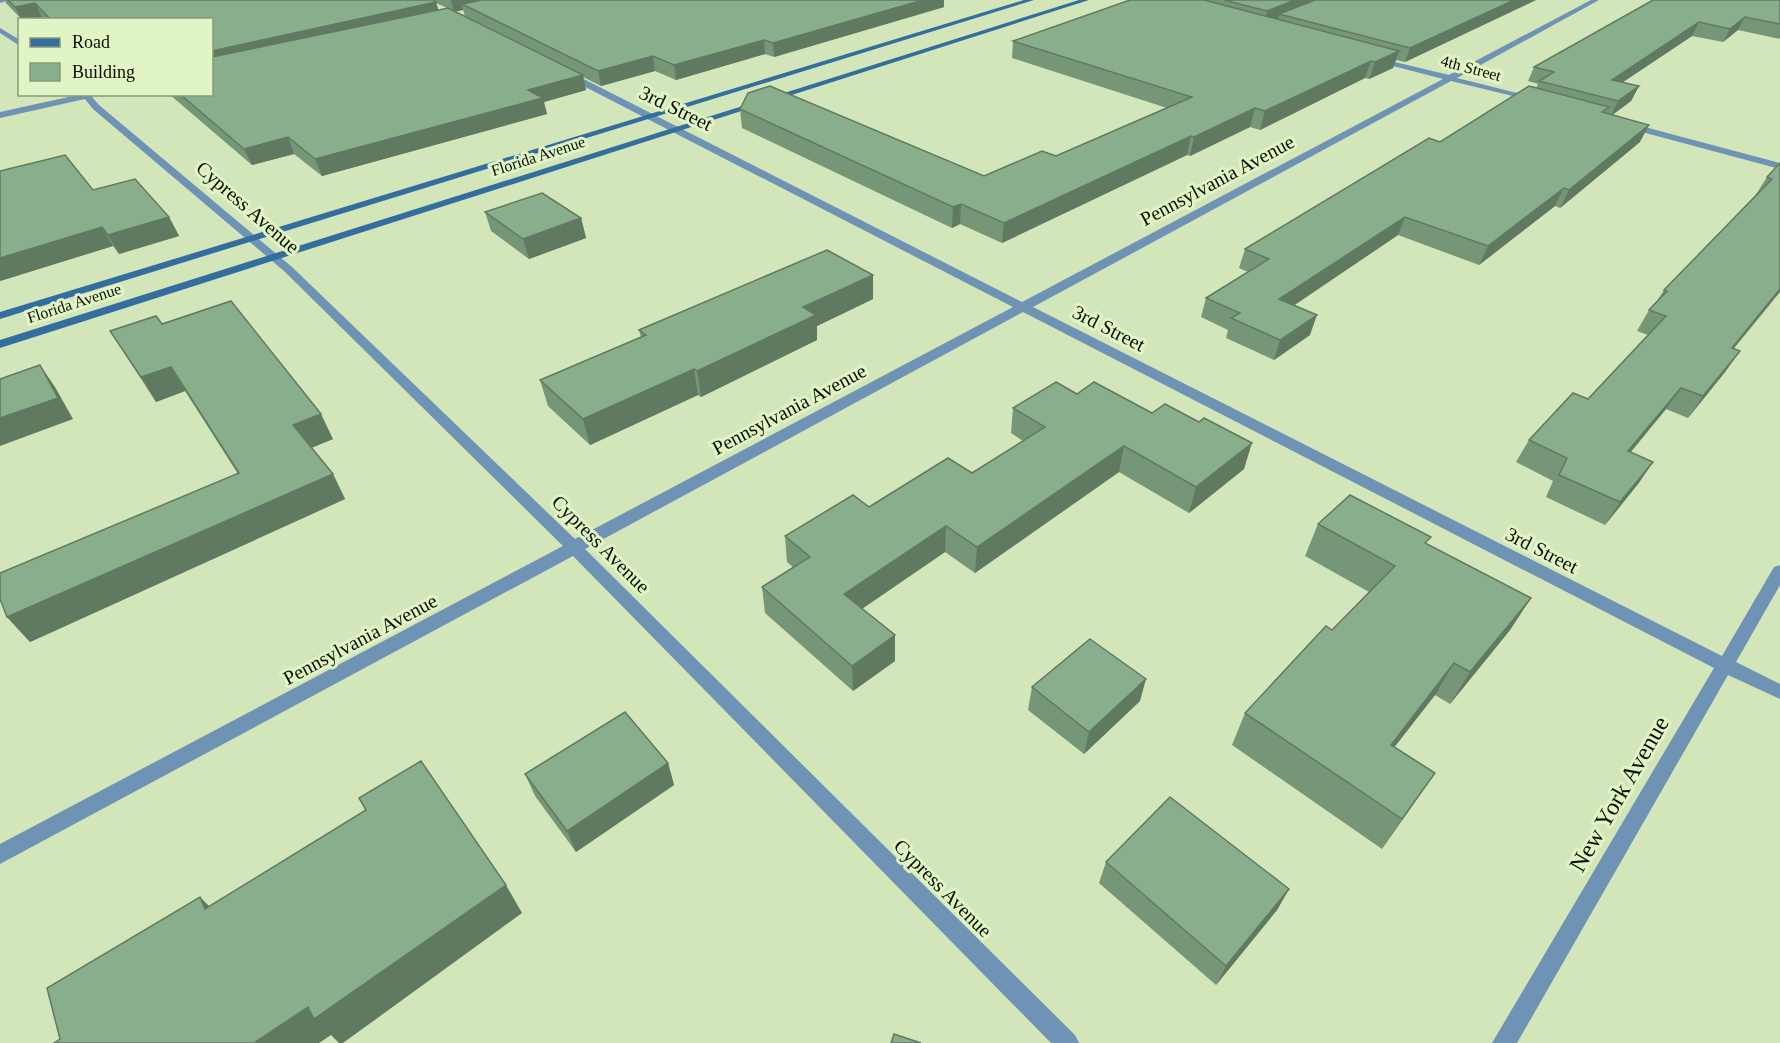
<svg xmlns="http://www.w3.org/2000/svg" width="1780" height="1043" font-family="'Times New Roman',serif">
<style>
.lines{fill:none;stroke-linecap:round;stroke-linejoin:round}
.street{fill:#6e93b4;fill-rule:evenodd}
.secondary{fill:#346e9e;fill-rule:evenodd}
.wall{fill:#769678;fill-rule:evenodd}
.shaded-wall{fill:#607a61}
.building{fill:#89ae8b;stroke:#607a61;stroke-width:1.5}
.labels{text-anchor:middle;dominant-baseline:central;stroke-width:6;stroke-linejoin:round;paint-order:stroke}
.far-street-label{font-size:16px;fill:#0a1003;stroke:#e0f4c5}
.street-label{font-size:20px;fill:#0a1003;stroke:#e0f4c5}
.near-street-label{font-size:24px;fill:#0a1003;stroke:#e0f4c5}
</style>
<rect width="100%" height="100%" fill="#d3e6b9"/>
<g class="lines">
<g class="street">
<path d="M 0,0 L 9,0 L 0,3 Z"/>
<path d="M 1591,0 L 1599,0 L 1457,78 L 1537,98 L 1537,102 L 1451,81 L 1033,307 L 1722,656 L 1774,567 L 1780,565 L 1780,585 L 1736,662 L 1780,684 L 1780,699 L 1728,675 L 1517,1043 L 1492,1043 L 1714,668 L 1023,312 L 585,549 L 1075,1035 L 1079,1043 L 1051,1043 L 573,556 L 0,864 L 0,844 L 563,546 L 284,271 L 93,109 L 85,99 L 0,118 L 0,112 L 82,94 L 99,94 L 92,97 L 99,105 L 292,267 L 575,539 L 1013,307 L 564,76 L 564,72 L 570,72 L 1022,302 L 1443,79 L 1374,61 L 1374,57 L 1449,75 Z"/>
<path d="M 0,28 L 20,40 L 20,46 L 0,33 Z"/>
<path d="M 1626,122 L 1780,163 L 1780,169 L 1623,127 L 1623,123 Z"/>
</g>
<g class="secondary">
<path d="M 1024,0 L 1034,0 L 0,319 L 0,312 Z"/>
<path d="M 1079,0 L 1089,0 L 0,348 L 0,340 Z"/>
</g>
</g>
<g class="wall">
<path d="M 5,0 L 944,0 L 944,7 L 774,57 L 765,54 L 676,80 L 655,71 L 601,86 L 583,77 L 586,90 L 544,102 L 547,114 L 322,176 L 294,154 L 252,165 L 169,94 L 212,94 L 212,20 L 45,20 L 42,17 L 22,20 L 6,3 ZM 436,3 L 447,8 L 438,10 ZM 463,10 L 465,16 L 455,11 Z"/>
<path d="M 1130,0 L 1536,0 L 1405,62 L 1396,60 L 1393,68 L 1369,79 L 1365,78 L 1260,130 L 1250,127 L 1190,156 L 1187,155 L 1002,243 L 960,224 L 952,228 L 742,128 L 740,109 L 984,176 L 1056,156 L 1167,108 L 1012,58 L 1013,41 Z"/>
<path d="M 1780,0 L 1780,39 L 1738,30 L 1723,42 L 1692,36 L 1623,82 L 1639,86 L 1631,101 L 1612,115 L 1640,142 L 1560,208 L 1555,206 L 1479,265 L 1398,235 L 1294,305 L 1310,335 L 1274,360 L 1226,338 L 1228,330 L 1201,317 L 1206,298 L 1248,272 L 1239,268 L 1245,249 L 1440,142 L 1536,88 L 1538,84 L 1528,81 L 1534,67 Z"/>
<path d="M 1780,163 L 1734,349 L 1740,351 L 1725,372 L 1688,418 L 1666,409 L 1631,452 L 1653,462 L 1638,484 L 1605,525 L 1546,497 L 1553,481 L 1516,462 L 1529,440 L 1588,399 L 1648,335 L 1637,331 L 1649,310 L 1657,301 L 1664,290 L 1755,196 L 1767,177 Z"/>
<path d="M 93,190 L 169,217 L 179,236 L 119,254 L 113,246 L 0,281 Z"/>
<path d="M 485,212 L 581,218 L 586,238 L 529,259 L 491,231 Z"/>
<path d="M 873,299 L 817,326 L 817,340 L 701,397 L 698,395 L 590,445 L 548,406 L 540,380 L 641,337 L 639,330 Z"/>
<path d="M 162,324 L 333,439 L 311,448 L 333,474 L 345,499 L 30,642 L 7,617 L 238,474 L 185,391 L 156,402 L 110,331 Z"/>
<path d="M 1077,394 L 1244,469 L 1189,513 L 1119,472 L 975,573 L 945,552 L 862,608 L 895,661 L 853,691 L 765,613 L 762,587 L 793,567 L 787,562 L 785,536 L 869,507 L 972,473 L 1023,441 L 1011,433 L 1013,408 Z"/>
<path d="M 1318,524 L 1427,544 L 1531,598 L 1510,630 L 1450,704 L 1435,695 L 1394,747 L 1414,803 L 1382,849 L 1232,745 L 1245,713 L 1332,630 L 1369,592 L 1305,556 Z"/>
<path d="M 1032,687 L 1140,701 L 1084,754 L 1028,710 Z"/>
<path d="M 668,763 L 674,785 L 576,852 L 535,796 L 525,774 Z"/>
<path d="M 1106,862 L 1289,889 L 1277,910 L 1216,985 L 1099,883 Z"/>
</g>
<g class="shaded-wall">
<path d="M 451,0 L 510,0 L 462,4 L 463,10 L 454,12 Z"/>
<path d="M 923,0 L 944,0 L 944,7 L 774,57 L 773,43 Z"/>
<path d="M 1295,0 L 1323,0 L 1279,14 L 1278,19 L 1264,25 L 1267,11 Z"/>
<path d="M 1514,0 L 1536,0 L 1405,62 L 1410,48 Z"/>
<path d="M 436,2 L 440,15 L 212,67 L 212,51 Z"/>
<path d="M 35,3 L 42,17 L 22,20 L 15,7 Z"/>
<path d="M 1745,17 L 1738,30 L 1723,42 L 1730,29 Z"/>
<path d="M 1699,22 L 1692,36 L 1605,94 L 1612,80 Z"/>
<path d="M 764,40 L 765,54 L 676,80 L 674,65 Z"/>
<path d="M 1399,51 L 1393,68 L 1369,79 L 1375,62 Z"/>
<path d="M 653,56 L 655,71 L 601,86 L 598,71 Z"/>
<path d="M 1371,61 L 1365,78 L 1260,130 L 1265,111 Z"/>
<path d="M 583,75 L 586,90 L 544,102 L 547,114 L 322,176 L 315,159 L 528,90 Z"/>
<path d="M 1639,86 L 1631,101 L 1611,116 L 1618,101 Z"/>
<path d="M 1255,108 L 1250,127 L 1190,156 L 1194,137 Z"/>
<path d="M 1649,125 L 1640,142 L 1560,208 L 1569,190 Z"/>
<path d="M 1191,136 L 1187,155 L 1002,243 L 1004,223 Z"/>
<path d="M 288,137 L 294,154 L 252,165 L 244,149 Z"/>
<path d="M 1564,188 L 1555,206 L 1479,265 L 1488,246 Z"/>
<path d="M 961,204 L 960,224 L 952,228 L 953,207 Z"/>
<path d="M 169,217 L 179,236 L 119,254 L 108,235 Z"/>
<path d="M 1405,217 L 1398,235 L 1274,319 L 1279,299 Z"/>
<path d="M 581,218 L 586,238 L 529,259 L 523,239 Z"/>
<path d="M 102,227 L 113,246 L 0,281 L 0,258 Z"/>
<path d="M 873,275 L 873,299 L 817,326 L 817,340 L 701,397 L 697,371 L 803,307 Z"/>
<path d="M 1780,289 L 1780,292 L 1717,369 L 1732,348 Z"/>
<path d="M 1317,315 L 1310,335 L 1274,360 L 1280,340 Z"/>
<path d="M 1740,351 L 1725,372 L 1688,418 L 1703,396 Z"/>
<path d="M 40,365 L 55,387 L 73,419 L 0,446 L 0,418 Z"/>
<path d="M 171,367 L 185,391 L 156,402 L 141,377 Z"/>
<path d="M 694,369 L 698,395 L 590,445 L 583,419 Z"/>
<path d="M 1681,388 L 1666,409 L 1613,473 L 1628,451 Z"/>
<path d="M 321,414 L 333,439 L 306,450 L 293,425 Z"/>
<path d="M 1252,443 L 1244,469 L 1189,513 L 1196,487 Z"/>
<path d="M 1124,446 L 1119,472 L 975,573 L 977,547 Z"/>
<path d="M 1653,462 L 1638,484 L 1605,525 L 1620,502 Z"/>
<path d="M 333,474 L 345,499 L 30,642 L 7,617 Z"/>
<path d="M 946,526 L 945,552 L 846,620 L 844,594 Z"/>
<path d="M 1531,598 L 1510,630 L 1450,704 L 1470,672 Z"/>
<path d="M 895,635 L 895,661 L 853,691 L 852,666 Z"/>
<path d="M 1454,663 L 1435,695 L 1372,776 L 1391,745 Z"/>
<path d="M 1146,679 L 1140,701 L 1084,754 L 1089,732 Z"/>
<path d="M 668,763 L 674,785 L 576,852 L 567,831 Z"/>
<path d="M 1435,773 L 1414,803 L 1382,849 L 1402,819 Z"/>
<path d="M 506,885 L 522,913 L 343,1043 L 339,1043 L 331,1035 L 319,1043 L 254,1043 L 308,1007 Z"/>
<path d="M 1289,889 L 1277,910 L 1216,985 L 1226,966 Z"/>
<path d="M 200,897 L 229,926 L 205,909 Z"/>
</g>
<g class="building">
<path d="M 8,0 L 433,0 L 436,2 L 212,51 L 212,20 L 67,20 L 66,19 L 51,20 L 35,3 L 15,7 Z"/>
<path d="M 482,0 L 923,0 L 773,43 L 764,40 L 674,65 L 653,56 L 598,71 L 462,4 Z"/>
<path d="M 1130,0 L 1204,0 L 1399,51 L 1375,62 L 1371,61 L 1265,111 L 1255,108 L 1194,137 L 1191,136 L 1004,223 L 961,204 L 953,207 L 740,109 L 748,93 L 770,86 L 984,176 L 1042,151 L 1056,156 L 1192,97 L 1013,41 Z"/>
<path d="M 1224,0 L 1295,0 L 1267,11 Z"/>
<path d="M 1315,0 L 1514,0 L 1410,48 L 1279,14 Z"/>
<path d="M 1653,0 L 1780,0 L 1780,24 L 1745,17 L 1730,29 L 1699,22 L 1612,80 L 1639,86 L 1618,101 L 1539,81 L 1554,72 L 1534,67 Z"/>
<path d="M 448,8 L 583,75 L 528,90 L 543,98 L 315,159 L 288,137 L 244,149 L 180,94 L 212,94 L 212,57 Z"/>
<path d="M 1529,86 L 1609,107 L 1602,112 L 1649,125 L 1569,190 L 1564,188 L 1488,246 L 1405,217 L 1279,299 L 1317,315 L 1280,340 L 1231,318 L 1240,313 L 1206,298 L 1269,259 L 1245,249 L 1429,138 L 1440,142 Z"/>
<path d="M 65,155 L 93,190 L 135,179 L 169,217 L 108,235 L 102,227 L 0,258 L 0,171 Z"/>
<path d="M 1780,163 L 1780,289 L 1732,348 L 1740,351 L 1703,396 L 1681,388 L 1628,451 L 1653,462 L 1620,502 L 1559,475 L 1567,458 L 1529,440 L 1573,393 L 1588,399 L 1666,316 L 1649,310 L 1667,291 L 1664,290 L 1772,179 L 1767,177 Z"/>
<path d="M 542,193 L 581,218 L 523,239 L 485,212 Z"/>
<path d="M 827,250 L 873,275 L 803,307 L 816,315 L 697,371 L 694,369 L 583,419 L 540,380 L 646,335 L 639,330 Z"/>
<path d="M 231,301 L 321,414 L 293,425 L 333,474 L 7,617 L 0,599 L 0,573 L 239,473 L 171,367 L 141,377 L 110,331 L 156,316 L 162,324 Z"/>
<path d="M 40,365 L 58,398 L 0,418 L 0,379 Z"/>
<path d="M 1056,382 L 1077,394 L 1094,382 L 1152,413 L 1165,404 L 1199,422 L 1204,418 L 1252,443 L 1196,487 L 1124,446 L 977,547 L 946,526 L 844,594 L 895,635 L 852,666 L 762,587 L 810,557 L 785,536 L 853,495 L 869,507 L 948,458 L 972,473 L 1045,427 L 1013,408 Z"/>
<path d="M 1350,495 L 1431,537 L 1425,543 L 1531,598 L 1470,672 L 1454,663 L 1391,745 L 1435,773 L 1402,819 L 1245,713 L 1326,626 L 1332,630 L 1395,566 L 1318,524 Z"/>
<path d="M 1090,639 L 1146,679 L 1089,732 L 1032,687 Z"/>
<path d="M 625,712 L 668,763 L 567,831 L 525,774 Z"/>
<path d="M 421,761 L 506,885 L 314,1019 L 308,1007 L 254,1043 L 54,1043 L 60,1039 L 47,988 L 200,897 L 205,909 L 366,810 L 359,798 Z"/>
<path d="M 1170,797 L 1289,889 L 1226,966 L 1106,862 Z"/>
<path d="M 894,1034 L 921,1043 L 891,1043 Z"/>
</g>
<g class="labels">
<g class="far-street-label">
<text transform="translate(1471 68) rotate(15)">4th Street</text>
<text transform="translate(538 156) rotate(-18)">Florida Avenue</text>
<text transform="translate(74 303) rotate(-18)">Florida Avenue</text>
</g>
<g class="street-label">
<text transform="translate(676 108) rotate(26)">3rd Street</text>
<text transform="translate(1217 180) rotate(-28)">Pennsylvania Avenue</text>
<text transform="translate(248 207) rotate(41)">Cypress Avenue</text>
<text transform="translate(1109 328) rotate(27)">3rd Street</text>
<text transform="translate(789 409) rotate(-28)">Pennsylvania Avenue</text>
<text transform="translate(601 544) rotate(45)">Cypress Avenue</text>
<text transform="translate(1542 550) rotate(27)">3rd Street</text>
<text transform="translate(360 639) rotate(-28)">Pennsylvania Avenue</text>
<text transform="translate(943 888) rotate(45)">Cypress Avenue</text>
</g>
<g class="near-street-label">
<text transform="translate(1619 794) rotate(-60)">New York Avenue</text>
</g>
</g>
<rect x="18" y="18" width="195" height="78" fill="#e0f4c5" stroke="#8a9977" stroke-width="1.5"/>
<rect x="30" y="38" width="30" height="9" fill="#346e9e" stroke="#8a9977" stroke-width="1.5"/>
<text x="72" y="48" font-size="18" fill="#0a1003">Road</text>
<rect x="30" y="63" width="30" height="18" fill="#89ae8b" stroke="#8a9977" stroke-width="1.5"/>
<text x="72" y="78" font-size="18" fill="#0a1003">Building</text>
</svg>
